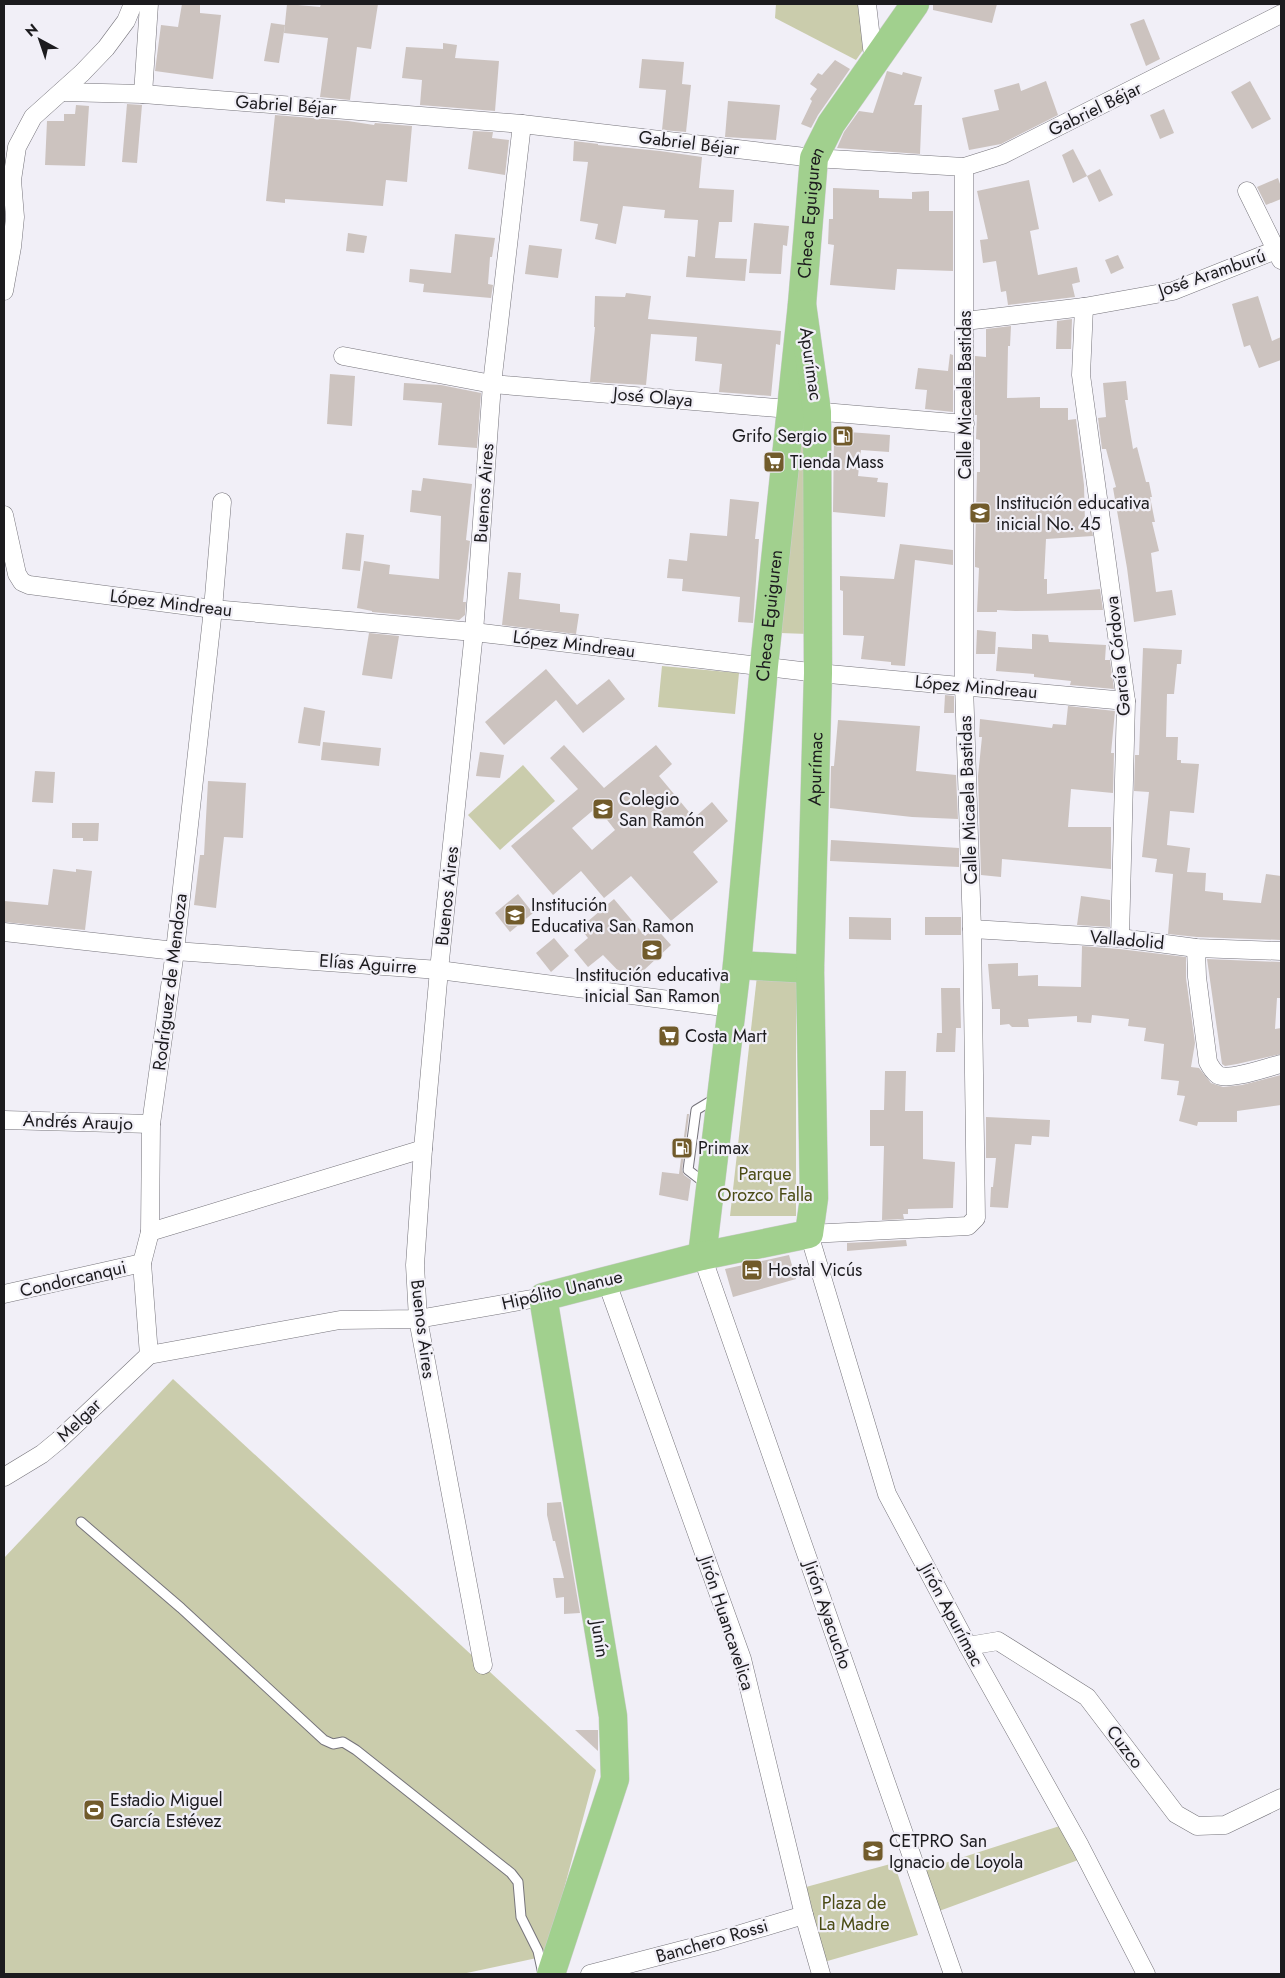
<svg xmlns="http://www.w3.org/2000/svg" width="1285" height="1978" font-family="Jost,sans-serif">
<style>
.green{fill:#caccac}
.building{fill:#ccc3bf;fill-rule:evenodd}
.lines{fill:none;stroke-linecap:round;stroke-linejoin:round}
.lane-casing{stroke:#76747b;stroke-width:11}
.street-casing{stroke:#76747b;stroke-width:19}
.primary-casing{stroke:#cdcdce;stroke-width:29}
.lane{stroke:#fff;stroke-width:9}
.street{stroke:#fff;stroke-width:18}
.primary{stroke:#a1d08e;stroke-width:28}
.labels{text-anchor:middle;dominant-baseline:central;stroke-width:4.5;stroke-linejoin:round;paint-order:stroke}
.street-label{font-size:18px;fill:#1c1b1e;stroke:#f1eff7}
.poi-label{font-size:18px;fill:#1c1b1e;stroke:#f1eff7;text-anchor:start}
.park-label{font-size:18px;fill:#4a4b14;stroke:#f1eff7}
</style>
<rect width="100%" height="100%" fill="#f1eff7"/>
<g class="green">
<path d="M 776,4 L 863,4 L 868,43 L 856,60 L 775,18 Z"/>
<path d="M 797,418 L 806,418 L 808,634 L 780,633 Z"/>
<path d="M 662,666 L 739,673 L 735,714 L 658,707 Z"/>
<path d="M 523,765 L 555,801 L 500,850 L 468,815 Z"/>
<path d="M 796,975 L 796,1216 L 730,1216 L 757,976 Z"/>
<path d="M 173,1379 L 596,1770 L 546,1956 L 462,1974 L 4,1974 L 4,1558 Z"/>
<path d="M 1066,1824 L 1081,1859 L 931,1914 L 917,1872 Z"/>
<path d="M 894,1863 L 918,1935 L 824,1962 L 806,1887 Z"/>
</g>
<g class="building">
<path d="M 182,4 L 200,4 L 200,13 L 221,15 L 213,79 L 155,71 L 161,25 L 178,27 Z"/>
<path d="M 287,4 L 320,7 L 321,4 L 378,4 L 371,49 L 357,47 L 350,100 L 320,97 L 328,38 L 284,33 Z"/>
<path d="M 933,4 L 997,4 L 992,23 L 933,10 Z"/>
<path d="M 1144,19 L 1160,59 L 1146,66 L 1130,24 Z"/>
<path d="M 271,23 L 285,25 L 279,63 L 264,61 Z"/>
<path d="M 443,43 L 457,45 L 455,58 L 499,61 L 495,111 L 420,105 L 422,80 L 402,78 L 406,47 L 443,49 Z"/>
<path d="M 642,59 L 684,62 L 682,84 L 691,85 L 686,132 L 662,130 L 666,90 L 639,88 Z"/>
<path d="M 835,60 L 850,69 L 818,115 L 811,128 L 801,124 L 812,101 L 810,99 L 817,89 L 810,84 L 818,73 L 822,75 Z"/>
<path d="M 887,71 L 902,75 L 903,72 L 922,77 L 914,105 L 922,105 L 920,154 L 837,148 L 844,132 L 859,111 L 873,113 Z"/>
<path d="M 1046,81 L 1058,115 L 1001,144 L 969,150 L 962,118 L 999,110 L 994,90 L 1019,83 L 1021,91 Z"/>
<path d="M 1250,81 L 1271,119 L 1252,129 L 1231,92 Z"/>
<path d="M 728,101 L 780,105 L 776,140 L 725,137 Z"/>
<path d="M 127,104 L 142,105 L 137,163 L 122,162 Z"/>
<path d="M 76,105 L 89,106 L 85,166 L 45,165 L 47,121 L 64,121 L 64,114 L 75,114 Z"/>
<path d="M 1164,109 L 1174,133 L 1160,139 L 1150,115 Z"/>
<path d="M 275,115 L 348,121 L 374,125 L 375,123 L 412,126 L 407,182 L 386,180 L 383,206 L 285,199 L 285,203 L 266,201 Z"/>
<path d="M 473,131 L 493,132 L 492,138 L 509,140 L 505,175 L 468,169 Z"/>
<path d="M 574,141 L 598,144 L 598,145 L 660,151 L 702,157 L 699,188 L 734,190 L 732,222 L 719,222 L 715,258 L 747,259 L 745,281 L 686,277 L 688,256 L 695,257 L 698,220 L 664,218 L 665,210 L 623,206 L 616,244 L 595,239 L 598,224 L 580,221 L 588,162 L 573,161 Z"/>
<path d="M 1073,149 L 1087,176 L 1073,183 L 1062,155 Z"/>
<path d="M 1100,169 L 1113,195 L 1099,202 L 1087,176 Z"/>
<path d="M 1278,178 L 1281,187 L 1281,199 L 1266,205 L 1257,187 Z"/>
<path d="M 1029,180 L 1039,229 L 1030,231 L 1038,275 L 1077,267 L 1080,282 L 1072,284 L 1075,297 L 1008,305 L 1006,291 L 1001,292 L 996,261 L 983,263 L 980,240 L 988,239 L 977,191 Z"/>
<path d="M 833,188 L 879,190 L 879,198 L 912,199 L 912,192 L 929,191 L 929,211 L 953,211 L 953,271 L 897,269 L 895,290 L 830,285 L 834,245 L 828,244 L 829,219 L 833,219 Z"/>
<path d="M 754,223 L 789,226 L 787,246 L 783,245 L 781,274 L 749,273 Z"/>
<path d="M 348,233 L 367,236 L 364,253 L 346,251 Z"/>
<path d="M 455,234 L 495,238 L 492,257 L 490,257 L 488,284 L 493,285 L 491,298 L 423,292 L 424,284 L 409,282 L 410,269 L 451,273 Z"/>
<path d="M 529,245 L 562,249 L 558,278 L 525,274 Z"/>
<path d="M 1118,255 L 1124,268 L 1111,274 L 1105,260 Z"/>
<path d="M 626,293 L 651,296 L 648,319 L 781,331 L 780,345 L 776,344 L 771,396 L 719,392 L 722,364 L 695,361 L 697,337 L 651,334 L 646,385 L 590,382 L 595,327 L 594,327 L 595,296 L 625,297 Z"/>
<path d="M 1258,296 L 1272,341 L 1281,337 L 1281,360 L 1259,368 L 1250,345 L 1244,347 L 1232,304 Z"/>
<path d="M 1072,319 L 1071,349 L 1056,349 L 1057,321 Z"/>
<path d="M 1011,326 L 1010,346 L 1008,346 L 1007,398 L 1040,397 L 1040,408 L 1068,408 L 1068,420 L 1076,419 L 1084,485 L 1085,523 L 1091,523 L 1093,536 L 1046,539 L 1044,579 L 1047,579 L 1047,594 L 1100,589 L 1103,610 L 1015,611 L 997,610 L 997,612 L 977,612 L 979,568 L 975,567 L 975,553 L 977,472 L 980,472 L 980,440 L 976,439 L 977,415 L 975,415 L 975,356 L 986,357 L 986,329 Z"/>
<path d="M 950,354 L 953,355 L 953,412 L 925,409 L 927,390 L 915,389 L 918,368 L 948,371 Z"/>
<path d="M 330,374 L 355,376 L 352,426 L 327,424 Z"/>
<path d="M 1126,381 L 1128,400 L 1125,400 L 1133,449 L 1137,447 L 1146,482 L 1149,482 L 1152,497 L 1150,497 L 1155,522 L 1152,522 L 1159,551 L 1151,553 L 1156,592 L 1172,590 L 1176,615 L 1134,622 L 1127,568 L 1113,488 L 1116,487 L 1106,449 L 1102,449 L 1098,418 L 1106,417 L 1103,383 Z"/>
<path d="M 404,383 L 441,385 L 481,393 L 477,448 L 438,445 L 442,403 L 403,400 Z"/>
<path d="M 834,431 L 890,435 L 889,452 L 861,450 L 858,476 L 878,478 L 877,482 L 888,483 L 885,517 L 833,512 Z"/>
<path d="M 423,478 L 472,484 L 466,540 L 470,541 L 463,602 L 466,602 L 465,615 L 459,620 L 372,612 L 372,611 L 357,608 L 364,561 L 390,565 L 389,574 L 439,579 L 441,516 L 410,512 L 412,490 L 421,491 Z"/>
<path d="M 730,499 L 759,502 L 755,539 L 759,539 L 753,623 L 738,622 L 740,597 L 682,591 L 683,579 L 667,578 L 669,559 L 687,561 L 690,533 L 727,536 Z"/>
<path d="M 346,533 L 364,535 L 360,571 L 342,569 Z"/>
<path d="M 900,544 L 953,550 L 953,565 L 915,560 L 905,666 L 891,665 L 891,662 L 861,659 L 864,636 L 843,635 L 843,591 L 840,590 L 840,576 L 894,579 Z"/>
<path d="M 508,572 L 521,573 L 519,599 L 560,604 L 560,612 L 579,614 L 576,634 L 502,625 Z"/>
<path d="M 977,630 L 996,632 L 995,654 L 976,654 Z"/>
<path d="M 369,633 L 399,636 L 392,679 L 362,675 Z"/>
<path d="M 1032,634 L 1048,635 L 1049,642 L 1106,645 L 1105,660 L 1110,660 L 1114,689 L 1070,685 L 1071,681 L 1034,677 L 1034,674 L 996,671 L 998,647 L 1032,649 Z"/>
<path d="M 1143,648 L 1182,650 L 1181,664 L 1177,664 L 1174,694 L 1167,694 L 1166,737 L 1178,737 L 1177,760 L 1181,760 L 1181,763 L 1199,764 L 1194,813 L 1170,811 L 1167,845 L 1190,848 L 1187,872 L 1206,873 L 1205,891 L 1223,893 L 1223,900 L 1261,903 L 1266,874 L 1281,876 L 1281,940 L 1197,937 L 1168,934 L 1173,874 L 1155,872 L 1157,859 L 1142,857 L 1149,792 L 1134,791 L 1135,755 L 1139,755 Z"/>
<path d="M 546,669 L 577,705 L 609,679 L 625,699 L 583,733 L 556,700 L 504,745 L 485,722 Z"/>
<path d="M 945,695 L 954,696 L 954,713 L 944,713 Z"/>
<path d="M 1068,706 L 1115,711 L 1111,753 L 1114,753 L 1113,793 L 1071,789 L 1068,827 L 1111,827 L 1111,869 L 1002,859 L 1001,877 L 981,875 L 978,776 L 982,737 L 979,737 L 980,719 L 1052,728 L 1053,724 L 1066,725 Z"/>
<path d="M 304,707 L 325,711 L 320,746 L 298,743 Z"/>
<path d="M 838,720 L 920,726 L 916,771 L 956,775 L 958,819 L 912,817 L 830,808 L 831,766 L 834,766 Z"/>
<path d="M 323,742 L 381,748 L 379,766 L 321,760 Z"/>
<path d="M 564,745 L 604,788 L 656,745 L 672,764 L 659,776 L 694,818 L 712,802 L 728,821 L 693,852 L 718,882 L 671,921 L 631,876 L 604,898 L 581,871 L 553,895 L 511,846 L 578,789 L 550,758 ZM 597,807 L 615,830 L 592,850 L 572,828 Z"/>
<path d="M 480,752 L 504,755 L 500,778 L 476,776 Z"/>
<path d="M 35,771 L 55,772 L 53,803 L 32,802 Z"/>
<path d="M 208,781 L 246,783 L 243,838 L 224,837 L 216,908 L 194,905 L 200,855 L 204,855 Z"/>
<path d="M 72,823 L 99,823 L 98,841 L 83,841 L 83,838 L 72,838 Z"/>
<path d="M 831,840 L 959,848 L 959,867 L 830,861 Z"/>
<path d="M 53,869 L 76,872 L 76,869 L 92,871 L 85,930 L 4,922 L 4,901 L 48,905 Z"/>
<path d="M 518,894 L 533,913 L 510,932 L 495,913 Z"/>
<path d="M 1081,896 L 1110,900 L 1110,927 L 1077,925 Z"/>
<path d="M 614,899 L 645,936 L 655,927 L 671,945 L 630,983 L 603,955 L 588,967 L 574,950 L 588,938 L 580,928 Z"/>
<path d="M 849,917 L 891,918 L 891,940 L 849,939 Z"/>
<rect x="925" y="917" width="36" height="18"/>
<path d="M 554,938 L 569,956 L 551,972 L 536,953 Z"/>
<path d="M 1082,946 L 1119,949 L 1186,957 L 1186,978 L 1195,1043 L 1191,1067 L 1199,1068 L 1211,1083 L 1223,1087 L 1242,1085 L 1281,1075 L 1281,1105 L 1237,1111 L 1237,1122 L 1198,1122 L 1197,1126 L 1179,1121 L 1185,1096 L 1177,1095 L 1179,1081 L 1161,1079 L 1164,1044 L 1144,1041 L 1146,1028 L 1128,1026 L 1129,1019 L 1092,1015 L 1091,1023 L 1077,1022 L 1077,1016 L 1028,1019 L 1029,1027 L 1012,1027 L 1009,1024 L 1000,1025 L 1000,1009 L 992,1009 L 988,964 L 1018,963 L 1018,976 L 1038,975 L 1038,986 L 1081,987 Z"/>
<path d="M 1207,959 L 1281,962 L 1281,998 L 1277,998 L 1275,1029 L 1281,1028 L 1281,1054 L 1237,1064 L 1225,1066 L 1222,1064 Z"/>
<path d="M 941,988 L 960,988 L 961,1028 L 956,1028 L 955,1052 L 936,1052 L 937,1033 L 942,1033 Z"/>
<path d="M 885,1071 L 906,1071 L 905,1111 L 923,1111 L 923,1159 L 955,1162 L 953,1208 L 908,1209 L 908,1214 L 903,1214 L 904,1219 L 882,1220 L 884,1146 L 870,1146 L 870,1110 L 884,1110 Z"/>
<path d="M 687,1114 L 689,1114 L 682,1170 L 684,1175 L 691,1180 L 688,1201 L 659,1195 L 662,1172 L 679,1174 Z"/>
<path d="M 986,1117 L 1050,1120 L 1049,1137 L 1032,1136 L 1031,1145 L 1015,1144 L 1008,1208 L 990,1207 L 991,1187 L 993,1187 L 996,1158 L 986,1158 Z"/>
<path d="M 906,1240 L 907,1246 L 847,1251 L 847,1243 Z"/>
<path d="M 789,1255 L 796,1279 L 733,1297 L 725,1269 Z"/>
<path d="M 561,1502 L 580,1613 L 564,1614 L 564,1597 L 556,1598 L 553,1578 L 564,1578 L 555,1541 L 553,1541 L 547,1515 L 547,1503 Z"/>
<path d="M 575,1730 L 598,1730 L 598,1751 Z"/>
</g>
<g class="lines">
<g class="lane-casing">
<g id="lane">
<path d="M 706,1184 L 688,1170 L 696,1110 L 716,1098"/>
<path d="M 81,1522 L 181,1608 L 324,1740 L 333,1744 L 343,1742 L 356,1750 L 511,1873 L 518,1882 L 521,1917 L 538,1951 L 543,1974"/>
</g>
</g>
<g class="street-casing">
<g id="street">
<path d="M 867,4 L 874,65"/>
<path d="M 62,92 L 143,94 L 522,124 L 814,158 L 964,167 L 1002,155 L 1281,14"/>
<path d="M 143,94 L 149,4"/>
<path d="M 964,167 L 964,685 L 972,929 L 976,1218 L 968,1226 L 809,1234 L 887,1494 L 968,1646 L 1080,1846 L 1146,1974"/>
<path d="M 1247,191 L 1281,260"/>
<path d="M 4,291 L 12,247 L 15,217 L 12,180 L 17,147 L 33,117 L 82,73 L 106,48 L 126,21 L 133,4"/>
<path d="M 1084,307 L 1081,375 L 1126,701 L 1120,938"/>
<path d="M 965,321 L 1084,307 L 1173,291 L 1281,248"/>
<path d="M 343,356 L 492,384 L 965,424"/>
<path d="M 4,515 L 17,574 L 22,582 L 29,585 L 213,609 L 474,632 L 818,673 L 1126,701"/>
<path d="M 972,929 L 1120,938 L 1196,948 L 1281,951"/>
<path d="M 4,932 L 175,951 L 439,970 L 731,1008"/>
<path d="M 1196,948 L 1197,977 L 1208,1062 C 1210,1066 1214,1072 1218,1075 C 1229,1081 1268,1067 1281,1064"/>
<path d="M 4,1120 L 151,1124"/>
<path d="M 150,1232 L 423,1149"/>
<path d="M 702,1256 L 953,1974"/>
<path d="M 606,1280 L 742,1659 L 804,1915 L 821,1974"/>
<path d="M 4,1294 L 142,1263"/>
<path d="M 149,1355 L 142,1263 L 150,1232 L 151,1124 L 175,951 L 213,609 L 222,502"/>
<path d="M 149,1355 L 340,1320 L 418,1319 L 543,1297"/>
<path d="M 4,1477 L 42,1454 L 59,1440 L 149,1355"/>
<path d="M 968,1646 L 998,1641 L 1087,1697 L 1176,1814 L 1197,1826 L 1225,1825 L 1281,1798"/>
<path d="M 483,1665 L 418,1319 L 415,1265 L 423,1149 L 439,970 L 474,632 L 492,384 L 522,124"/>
<path d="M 590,1974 L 717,1941 L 804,1915"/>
</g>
</g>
<g class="primary-casing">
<g id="primary">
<path d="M 737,965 L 810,969"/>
<path id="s1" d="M 702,1256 L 737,965 L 764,666 L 802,304 L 814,158 L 831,124 L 915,4"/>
<path id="s2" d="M 551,1974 L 615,1779 L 613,1716 L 543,1297 L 702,1256 L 809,1234 L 814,1198 L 810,969 L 818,673 L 817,412 L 802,304"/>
</g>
</g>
<use href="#lane" class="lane"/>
<use href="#street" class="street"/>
<use href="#primary" class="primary"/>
</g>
<defs>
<g id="fuel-square" transform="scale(1.125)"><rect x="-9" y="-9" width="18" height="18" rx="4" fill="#715b2b" stroke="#f1eff7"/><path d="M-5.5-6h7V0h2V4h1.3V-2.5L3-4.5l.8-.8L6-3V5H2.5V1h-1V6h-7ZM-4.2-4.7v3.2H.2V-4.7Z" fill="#fff"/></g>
<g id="supermarket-square" transform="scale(1.125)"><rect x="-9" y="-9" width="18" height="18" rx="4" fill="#715b2b" stroke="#f1eff7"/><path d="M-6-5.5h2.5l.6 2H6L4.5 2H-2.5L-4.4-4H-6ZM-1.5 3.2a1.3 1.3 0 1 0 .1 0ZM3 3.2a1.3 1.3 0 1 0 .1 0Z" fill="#fff"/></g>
<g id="school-square" transform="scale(1.125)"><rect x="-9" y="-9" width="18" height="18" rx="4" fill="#715b2b" stroke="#f1eff7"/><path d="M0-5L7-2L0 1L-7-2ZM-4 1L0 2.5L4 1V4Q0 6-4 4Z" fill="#fff"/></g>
<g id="hotel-square" transform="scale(1.125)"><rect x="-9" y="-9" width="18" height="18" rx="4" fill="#715b2b" stroke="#f1eff7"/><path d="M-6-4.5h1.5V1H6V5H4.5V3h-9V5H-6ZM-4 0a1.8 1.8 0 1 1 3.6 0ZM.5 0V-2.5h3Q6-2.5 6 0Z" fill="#fff"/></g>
<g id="stadium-square" transform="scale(1.125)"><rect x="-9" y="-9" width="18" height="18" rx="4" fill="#715b2b" stroke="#f1eff7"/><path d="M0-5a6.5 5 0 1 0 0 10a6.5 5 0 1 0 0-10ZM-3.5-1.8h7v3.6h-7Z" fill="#fff"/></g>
<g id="university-square" transform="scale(1.125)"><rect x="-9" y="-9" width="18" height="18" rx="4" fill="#715b2b" stroke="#f1eff7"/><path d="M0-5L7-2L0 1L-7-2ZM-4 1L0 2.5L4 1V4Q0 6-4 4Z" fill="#fff"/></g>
</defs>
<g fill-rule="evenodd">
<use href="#fuel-square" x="843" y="436"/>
<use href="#supermarket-square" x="774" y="462"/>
<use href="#school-square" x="980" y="513"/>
<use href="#school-square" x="603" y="809"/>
<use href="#school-square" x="515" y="915"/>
<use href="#school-square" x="652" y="950"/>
<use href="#supermarket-square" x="669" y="1036"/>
<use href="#fuel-square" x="682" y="1148"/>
<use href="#hotel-square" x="752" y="1270"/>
<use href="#stadium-square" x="94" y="1810"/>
<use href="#university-square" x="873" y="1851"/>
</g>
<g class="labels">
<g class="street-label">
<text transform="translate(286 105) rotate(4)">Gabriel Béjar</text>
<text transform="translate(1095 109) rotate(-26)">Gabriel Béjar</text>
<text transform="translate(689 143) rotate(7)">Gabriel Béjar</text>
<text stroke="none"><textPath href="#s1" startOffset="1049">Checa Eguiguren</textPath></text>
<text transform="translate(1212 273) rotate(-19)">José Aramburú</text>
<text transform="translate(811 364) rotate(82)">Apurímac</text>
<text transform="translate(965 395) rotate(-90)">Calle Micaela Bastidas</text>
<text transform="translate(653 397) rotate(5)">José Olaya</text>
<text transform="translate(484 493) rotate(-86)">Buenos Aires</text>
<text transform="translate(171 603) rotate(7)">López Mindreau</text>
<text stroke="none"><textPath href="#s1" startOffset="644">Checa Eguiguren</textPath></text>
<text transform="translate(574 644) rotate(7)">López Mindreau</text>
<text transform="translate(1118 656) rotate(-96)">García Córdova</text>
<text transform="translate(976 687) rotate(5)">López Mindreau</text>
<text stroke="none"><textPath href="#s2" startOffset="1432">Apurímac</textPath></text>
<text transform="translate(968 800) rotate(-92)">Calle Micaela Bastidas</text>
<text transform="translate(447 896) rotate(-84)">Buenos Aires</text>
<text transform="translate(1127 940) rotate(5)">Valladolid</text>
<text transform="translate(368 964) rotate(4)">Elías Aguirre</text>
<text transform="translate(170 982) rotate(-83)">Rodríguez de Mendoza</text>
<text transform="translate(78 1122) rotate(2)">Andrés Araujo</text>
<text transform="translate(73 1279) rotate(-13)">Condorcanqui</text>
<text transform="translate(562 1290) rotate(-13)">Hipólito Unanue</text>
<text transform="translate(423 1329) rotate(83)">Buenos Aires</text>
<text transform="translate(79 1420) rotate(-44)">Melgar</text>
<text transform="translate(828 1615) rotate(71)">Jirón Ayacucho</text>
<text transform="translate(952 1615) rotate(62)">Jirón Apurímac</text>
<text transform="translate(727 1623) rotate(72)">Jirón Huancavelica</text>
<text transform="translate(600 1639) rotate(81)">Junín</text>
<text transform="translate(1125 1747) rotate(53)">Cuzco</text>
<text transform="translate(712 1941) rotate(-16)">Banchero Rossi</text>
</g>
<g class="poi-label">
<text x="827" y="436" text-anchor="end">Grifo Sergio</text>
<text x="790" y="462">Tienda Mass</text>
<text x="996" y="503">Institución educativa<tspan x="996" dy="21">inicial No. 45</tspan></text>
<text x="619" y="799">Colegio<tspan x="619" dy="21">San Ramón</tspan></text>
<text x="531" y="905">Institución<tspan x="531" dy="21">Educativa San Ramon</tspan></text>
<text x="652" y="975" text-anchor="middle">Institución educativa<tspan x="652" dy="21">inicial San Ramon</tspan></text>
<text x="685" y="1036">Costa Mart</text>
<text x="698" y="1148">Primax</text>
<text x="768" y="1270">Hostal Vicús</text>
<text x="110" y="1800">Estadio Miguel<tspan x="110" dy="21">García Estévez</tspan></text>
<text x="889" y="1841">CETPRO San<tspan x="889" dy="21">Ignacio de Loyola</tspan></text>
</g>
<g class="park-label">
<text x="765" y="1174">Parque<tspan x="765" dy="21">Orozco Falla</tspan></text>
<text x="854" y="1903">Plaza de<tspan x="854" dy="21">La Madre</tspan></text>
</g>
</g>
<rect width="1285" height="1978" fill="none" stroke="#1c1b1e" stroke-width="10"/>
<g transform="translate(40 40) rotate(320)" stroke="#f1eff7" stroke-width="4" paint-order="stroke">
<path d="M0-4L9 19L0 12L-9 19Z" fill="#1c1b1e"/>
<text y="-8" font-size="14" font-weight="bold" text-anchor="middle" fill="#1c1b1e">N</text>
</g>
</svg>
